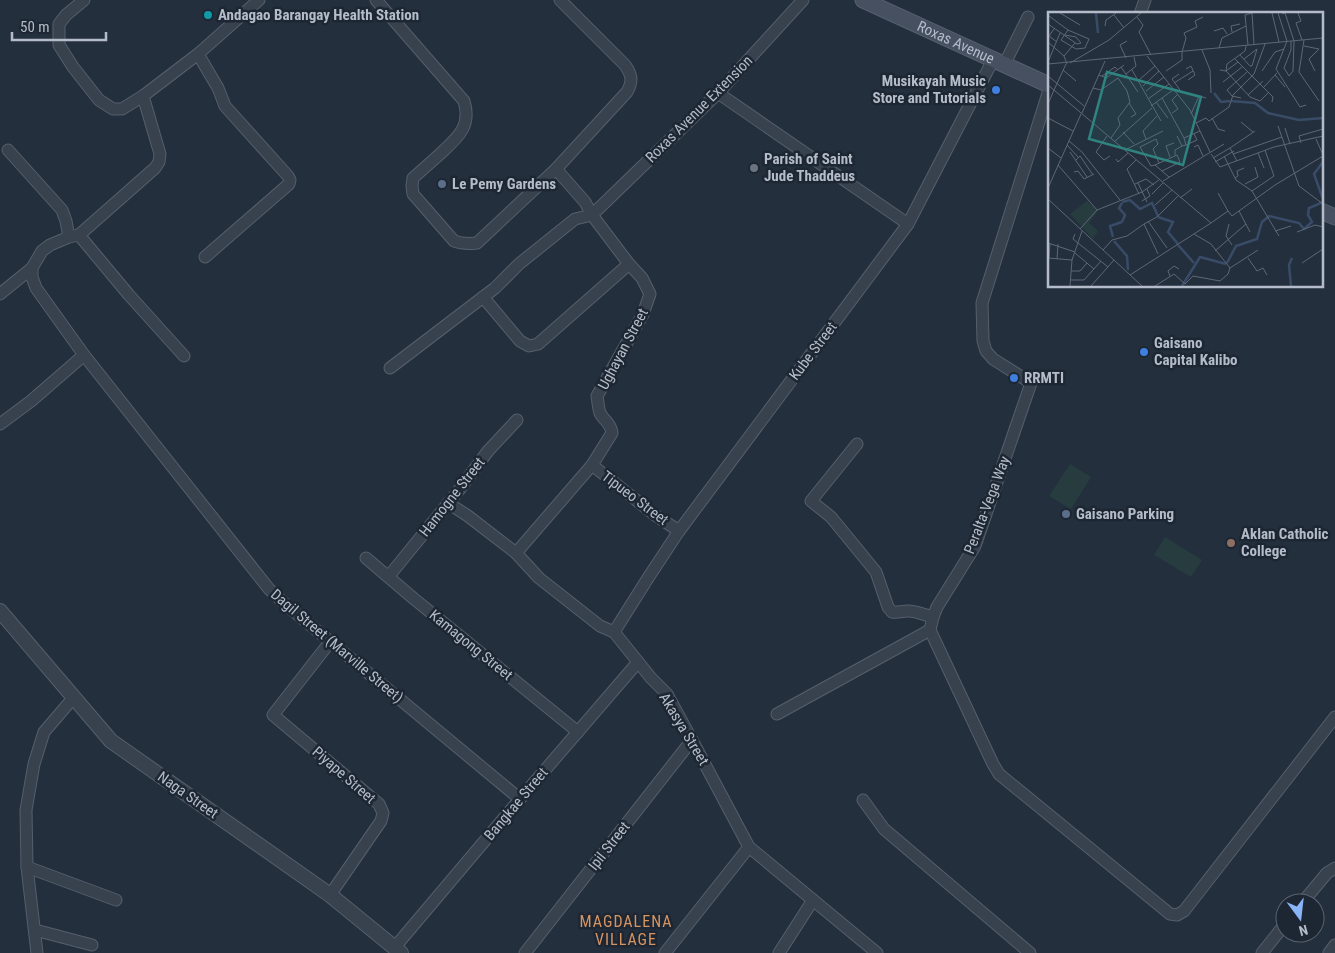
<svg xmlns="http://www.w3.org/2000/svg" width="1335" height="953" font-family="'Roboto Condensed',sans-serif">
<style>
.green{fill:#263c3f}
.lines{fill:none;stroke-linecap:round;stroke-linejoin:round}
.minor-casing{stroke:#565f6c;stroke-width:13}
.tertiary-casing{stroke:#565f6c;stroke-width:16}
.secondary-casing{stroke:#565f6c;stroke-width:17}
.minor{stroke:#38414e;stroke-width:11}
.tertiary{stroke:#38414e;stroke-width:14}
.secondary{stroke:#465061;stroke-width:15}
.culture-dot{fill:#0f9aa8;stroke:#1d2633;stroke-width:2}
.shop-dot{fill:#3f7fe0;stroke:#1d2633;stroke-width:2}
.worship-dot{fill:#6b7280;stroke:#1d2633;stroke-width:2}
.service-dot{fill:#5c6f8a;stroke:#1d2633;stroke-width:2}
.education-dot{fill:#8d6e63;stroke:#1d2633;stroke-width:2}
.labels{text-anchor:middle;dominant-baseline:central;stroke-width:5;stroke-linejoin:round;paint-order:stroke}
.poi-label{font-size:15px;font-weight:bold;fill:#b4bcc9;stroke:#1d2633;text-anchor:start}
.street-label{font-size:15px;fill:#b4bcc9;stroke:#1d2633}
.neighbourhood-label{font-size:16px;letter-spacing:1px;fill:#d59563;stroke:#1d2633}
.inset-river{fill:none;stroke:#394c67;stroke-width:2.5}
.inset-road{fill:none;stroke:#5e6776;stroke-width:1}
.view{fill:#308480;fill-opacity:0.15;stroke:#308480;stroke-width:2.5}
.inset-edge{fill:none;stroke:#b4bcc9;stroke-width:2.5}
</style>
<rect width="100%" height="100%" fill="#242f3e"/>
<g class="green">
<path d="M 1070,464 L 1091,477 L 1071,509 L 1049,496 Z"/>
<path d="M 1165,537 L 1202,560 L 1191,577 L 1154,555 Z"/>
</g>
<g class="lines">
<g class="minor-casing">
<g id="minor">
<path d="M 84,0 L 66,15 L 59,24 L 59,45 L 73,67 L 99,100 L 113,109 L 122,109 L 143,96 L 198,54 L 259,0"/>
<path d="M 376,0 L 464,101 C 472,127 457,138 440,154 C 431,162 422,170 413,178 L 412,186 L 413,194 L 454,241 C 462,244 469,244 477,243 L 556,169 L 627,92 C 633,81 632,75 625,65 L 560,0"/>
<path d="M 1140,14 L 1145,0"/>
<path d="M 198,54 L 218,88 L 225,106 L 288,176 L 290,180 L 289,184 L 205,257"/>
<path d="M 1004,65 L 1028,17"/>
<path d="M 1049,90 L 982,303 L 983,341 L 986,351 L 993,359 L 1031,383 L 975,546 L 937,607 L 933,617 L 930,630 L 993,764 L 999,774 L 1170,914 L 1177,915 L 1184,911 L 1335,717"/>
<path d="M 718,93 L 908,224"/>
<path d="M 143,96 L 160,154 L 159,162 L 155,168 L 79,235 L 129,295 L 184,356"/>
<path d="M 8,150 L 62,210 L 66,221 L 69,237"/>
<path d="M 592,215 L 718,93 L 803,0"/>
<path d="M 79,235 L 69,237 L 50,245 L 42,251 L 32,268 L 32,277 L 36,288 L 84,355 L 269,589 L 285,604 L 520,799"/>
<path d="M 0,294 L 32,268"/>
<path d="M 483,297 L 520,341 L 529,346 L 538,344 L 629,264"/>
<path d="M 390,368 L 495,288 L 519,264 L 575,219 L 592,215"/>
<path d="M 0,424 L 31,401 L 84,355"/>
<path d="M 857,444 L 811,501 L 831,517 L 876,572 L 888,607 L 892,612 C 898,613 902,611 908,611 C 916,611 925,615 933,617"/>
<path d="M 592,465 L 655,515 L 679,531"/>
<path d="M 448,503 L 468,516 L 516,553 L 539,578 L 600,626 L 614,632 L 651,678 L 667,694 L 692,740 L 749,847 L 877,953"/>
<path d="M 516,553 L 592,465 L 612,433 C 611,423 604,421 600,413 C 598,407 598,402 597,396 L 643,314 L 650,294 L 642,278 L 629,264 L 592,215 L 585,202 L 556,169"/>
<path d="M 366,558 L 413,598 L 578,732"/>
<path d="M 389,576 L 459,490 L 488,451 L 517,420"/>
<path d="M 614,632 L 648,578 L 679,531 L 908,224 L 993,60"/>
<path d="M 777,714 L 930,630"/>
<path d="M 863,800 L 884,829 L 1030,953"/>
<path d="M 27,867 L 116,900"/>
<path d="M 330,895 L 381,821 L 383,813 L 379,804 L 273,715 L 330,642"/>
<path d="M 1302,903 L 1327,873 L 1335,868"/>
<path d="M 35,930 L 92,945"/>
<path d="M 395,947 L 520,799 L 638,662"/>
<path d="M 37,953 L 27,867 L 26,810 L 34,764 L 44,732 L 74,697"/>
<path d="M 525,953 L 692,740"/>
<path d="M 665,953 L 749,847"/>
<path d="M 779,953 L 813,900"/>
<path d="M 1262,953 L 1285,924"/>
<path d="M 1329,953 L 1335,945"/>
</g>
</g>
<g class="tertiary-casing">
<path id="tertiary" d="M 0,611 L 111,741 L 330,895 L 401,953"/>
</g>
<g class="secondary-casing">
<g id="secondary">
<path id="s1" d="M 863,0 L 1049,85"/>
<path d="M 1321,211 L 1335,217"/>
</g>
</g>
<use href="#minor" class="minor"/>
<use href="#tertiary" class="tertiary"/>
<use href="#secondary" class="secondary"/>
</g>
<circle class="culture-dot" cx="208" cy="15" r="5"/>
<g class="shop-dot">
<circle cx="996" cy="90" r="5"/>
<circle cx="1144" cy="352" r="5"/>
<circle cx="1014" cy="378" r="5"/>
</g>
<circle class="worship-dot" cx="754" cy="168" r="5"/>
<g class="service-dot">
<circle cx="442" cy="184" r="5"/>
<circle cx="1066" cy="514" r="5"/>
</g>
<circle class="education-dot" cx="1231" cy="543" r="5"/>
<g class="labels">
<g class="poi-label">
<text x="218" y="15">Andagao Barangay Health Station</text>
<text x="986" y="81" text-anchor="end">Musikayah Music<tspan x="986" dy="17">Store and Tutorials</tspan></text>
<text x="764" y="159">Parish of Saint<tspan x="764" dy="17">Jude Thaddeus</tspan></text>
<text x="452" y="184">Le Pemy Gardens</text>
<text x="1154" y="343">Gaisano<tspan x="1154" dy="17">Capital Kalibo</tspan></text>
<text x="1024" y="378">RRMTI</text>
<text x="1076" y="514">Gaisano Parking</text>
<text x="1241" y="534">Aklan Catholic<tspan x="1241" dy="17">College</tspan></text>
</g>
<g class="street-label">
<text stroke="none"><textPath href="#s1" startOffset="102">Roxas Avenue</textPath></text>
<text transform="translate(699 109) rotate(-45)">Roxas Avenue Extension</text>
<text transform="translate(623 349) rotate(-62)">Ughayan Street</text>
<text transform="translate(813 351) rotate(-53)">Kube Street</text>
<text transform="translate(452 497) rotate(-52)">Hamogne Street</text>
<text transform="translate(635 498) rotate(37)">Tipueo Street</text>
<text transform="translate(987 505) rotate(-69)">Peralta-Vega Way</text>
<text transform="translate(471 645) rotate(39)">Kamagong Street</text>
<text transform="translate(337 646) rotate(40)">Dagil Street (Marville Street)</text>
<text transform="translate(684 729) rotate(59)">Akasya Street</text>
<text transform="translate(344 775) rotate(41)">Piyape Street</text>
<text transform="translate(188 795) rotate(35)">Naga Street</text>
<text transform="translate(516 804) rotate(-50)">Bangkae Street</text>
<text transform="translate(609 846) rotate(-52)">Ipil Street</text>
</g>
<g class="neighbourhood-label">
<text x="626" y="921">MAGDALENA<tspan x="626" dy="18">VILLAGE</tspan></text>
</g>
</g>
<g transform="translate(1048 12)">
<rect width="275" height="275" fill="#242f3e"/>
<path d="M 39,189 L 50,199 L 41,211 L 50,219 L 45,227 L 22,202 Z" fill="#263c3f"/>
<path class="inset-river" d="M 48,1 L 50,21M 166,81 L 173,90 L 182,89M 183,89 L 207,91 L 220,101 L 251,108 L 275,106M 275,150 L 266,162 L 275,187M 74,190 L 82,188 L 92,197 L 104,191 L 110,204M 110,205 L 125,210 L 120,220 L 130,232M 74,210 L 77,203 L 71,196 L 74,191M 65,225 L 62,214 L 74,210M 66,229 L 79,244 L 80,258M 130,233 L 146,251M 179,251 L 188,234 L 209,227 L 214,210 L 221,204 L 251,211 L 256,217 L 264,210 L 260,203 L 261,196 L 275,190M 134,274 L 152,245 L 178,252M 243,274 L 241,253 L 244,246"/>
<path class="inset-road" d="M 12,1 L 32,13M 204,1 L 206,32M 224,1 L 231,30M 230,1 L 239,29 L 228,57 L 252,95 L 258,93M 250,1 L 253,9 L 248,11 L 254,28M 234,2 L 237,1 L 246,29 L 245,59 L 241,64 L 236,56 L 243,38 L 243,29M 66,3 L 76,16M 1,4 L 20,18 L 41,27 L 37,36 L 28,37 L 13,28 L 20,18M 89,5 L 95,13 L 91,20 L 103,43M 0,12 L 29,32 L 33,31 L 28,25 L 17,23M 57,14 L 58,8 L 68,1M 6,17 L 1,24 L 9,30M 166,19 L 175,16 L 179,22M 184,20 L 183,14 L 192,12M 256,28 L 251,60 L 271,89M 0,30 L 16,44 L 19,52M 200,33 L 197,3 L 204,1M 198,34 L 197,39 L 179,52 L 178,59 L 202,85 L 212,89 L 220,81M 256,34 L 271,37 L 261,47 L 267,59M 171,36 L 174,26 L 198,14M 154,38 L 162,58 L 163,81M 134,40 L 138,26 L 136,21 L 149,15 L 147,9 L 155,5M 192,43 L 202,54 L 204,54 L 209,37 L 196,47M 16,44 L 27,31M 99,44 L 142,98 L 162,140M 78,46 L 72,33 L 79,29M 187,47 L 225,85 L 224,90M 0,50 L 12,21M 22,51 L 61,28 L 93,1M 0,52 L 275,26M 73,55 L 90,80M 138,57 L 143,54 L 147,63 L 140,68M 15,58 L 28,69M 84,58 L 113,109M 172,58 L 178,59 L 190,50M 118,59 L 134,48 L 134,40M 214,59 L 227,40 L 236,37M 78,62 L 88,54 L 86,45M 131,62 L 124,67 L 132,78M 51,63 L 58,66 L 76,53M 227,63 L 237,75M 0,64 L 36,94M 54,64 L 67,55 L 70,58M 91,68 L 107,54M 175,70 L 194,55M 126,71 L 145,59M 0,73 L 163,211 L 82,263M 95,74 L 111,59M 45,76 L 53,78 L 70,66 L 79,79 L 82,90M 215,76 L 229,61M 6,78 L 18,52M 98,79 L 116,65M 200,83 L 215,69M 114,86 L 136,126 L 138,133 L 134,134M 193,86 L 184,84 L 179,78 L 199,60M 100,87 L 121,72M 108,90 L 120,106M 81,91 L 88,102 L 83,105M 0,92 L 6,78M 103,94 L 125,78M 34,101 L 57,49M 124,101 L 130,97 L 124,88 L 129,83M 143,102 L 151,84 L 158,86M 0,106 L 25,119M 164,106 L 170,117 L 177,119M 193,110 L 205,120M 148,111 L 158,106 L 161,109 L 181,95 L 185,83 L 206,62 L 217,32M 230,114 L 251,174 L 275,192M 237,116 L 242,132M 75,120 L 86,132M 59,124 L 48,140 L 56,148 L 62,144M 63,126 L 72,113 L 70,106 L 82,90M 136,126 L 152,119M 98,127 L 95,119 L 109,104M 268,127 L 275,143M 21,129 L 34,140 L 72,188M 66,130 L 104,96M 253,131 L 251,124 L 275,117M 19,133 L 30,145M 138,133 L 149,128 L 146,122M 146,135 L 150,133 L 155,144M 0,136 L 13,146M 182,136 L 207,119M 77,138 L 115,119M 22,140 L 39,165M 210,141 L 216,156M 163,142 L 172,155 L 226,135 L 275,124M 185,142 L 234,125M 127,143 L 127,138 L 134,134 L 129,124M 176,144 L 188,168 L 204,179 L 231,224M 122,145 L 118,134 L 126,131M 165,146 L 182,136 L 189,149M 68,147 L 70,150 L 80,141M 28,148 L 32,144 L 45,163M 88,148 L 79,157 L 91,182M 167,150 L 186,139M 111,151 L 105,137 L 110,132 L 108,127 L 92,135 L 103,154 L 107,153 L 121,165M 10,153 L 49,198M 107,153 L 129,143 L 132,150 L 114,159M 26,160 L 30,159 L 36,167 L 46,162M 187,166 L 190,164 L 189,159 L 196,156M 115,169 L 176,132M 90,171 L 99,190M 87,172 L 98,167 L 106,173M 197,172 L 210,165 L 207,155M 0,176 L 33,102M 204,179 L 226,164 L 217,138M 170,181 L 180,199M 104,182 L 115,171M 132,186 L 144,177M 0,187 L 94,274M 94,189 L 102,184 L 99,177M 107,193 L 124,178M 191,199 L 202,220M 100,209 L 119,236M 163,211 L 180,199 L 184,204 L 227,173 L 275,144M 181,212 L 178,224 L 184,233M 32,217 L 49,198 L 94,180 L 111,168M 227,219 L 243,214M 249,220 L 267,213 L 275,215M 27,222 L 25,227 L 60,255M 146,222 L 163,232 L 182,256 L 210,238M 0,231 L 27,240M 55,238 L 64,228 L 79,224 L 96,212M 167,239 L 198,212M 27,241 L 46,257M 110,242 L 96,212 L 109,205 L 130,184M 0,246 L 24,248M 1,246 L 2,231M 200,246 L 209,259 L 215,256 L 219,263M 9,247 L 10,232M 254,251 L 275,237M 23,259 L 32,259 L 39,251M 122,264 L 120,259 L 126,254 L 131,257M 23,268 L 36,268 L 53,249M 22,274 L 24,248 L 34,219M 43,274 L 66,248M 107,274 L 126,262 L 137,272 L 145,264 L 172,269 L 180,262 L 182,256"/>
<path class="view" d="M 59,60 L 153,85 L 135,153 L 41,127 Z"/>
<rect width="275" height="275" class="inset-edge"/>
</g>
<g transform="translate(1300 918) rotate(165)"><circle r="24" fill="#1d2633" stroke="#59626f"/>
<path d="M0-4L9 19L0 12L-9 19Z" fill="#8ab4f8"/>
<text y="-8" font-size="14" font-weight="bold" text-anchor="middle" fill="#b4bcc9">N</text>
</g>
<path d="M12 32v8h94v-8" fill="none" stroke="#b4bcc9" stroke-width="2.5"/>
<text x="20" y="32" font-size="15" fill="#b4bcc9" stroke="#1d2633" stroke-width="4" paint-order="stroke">50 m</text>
</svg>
